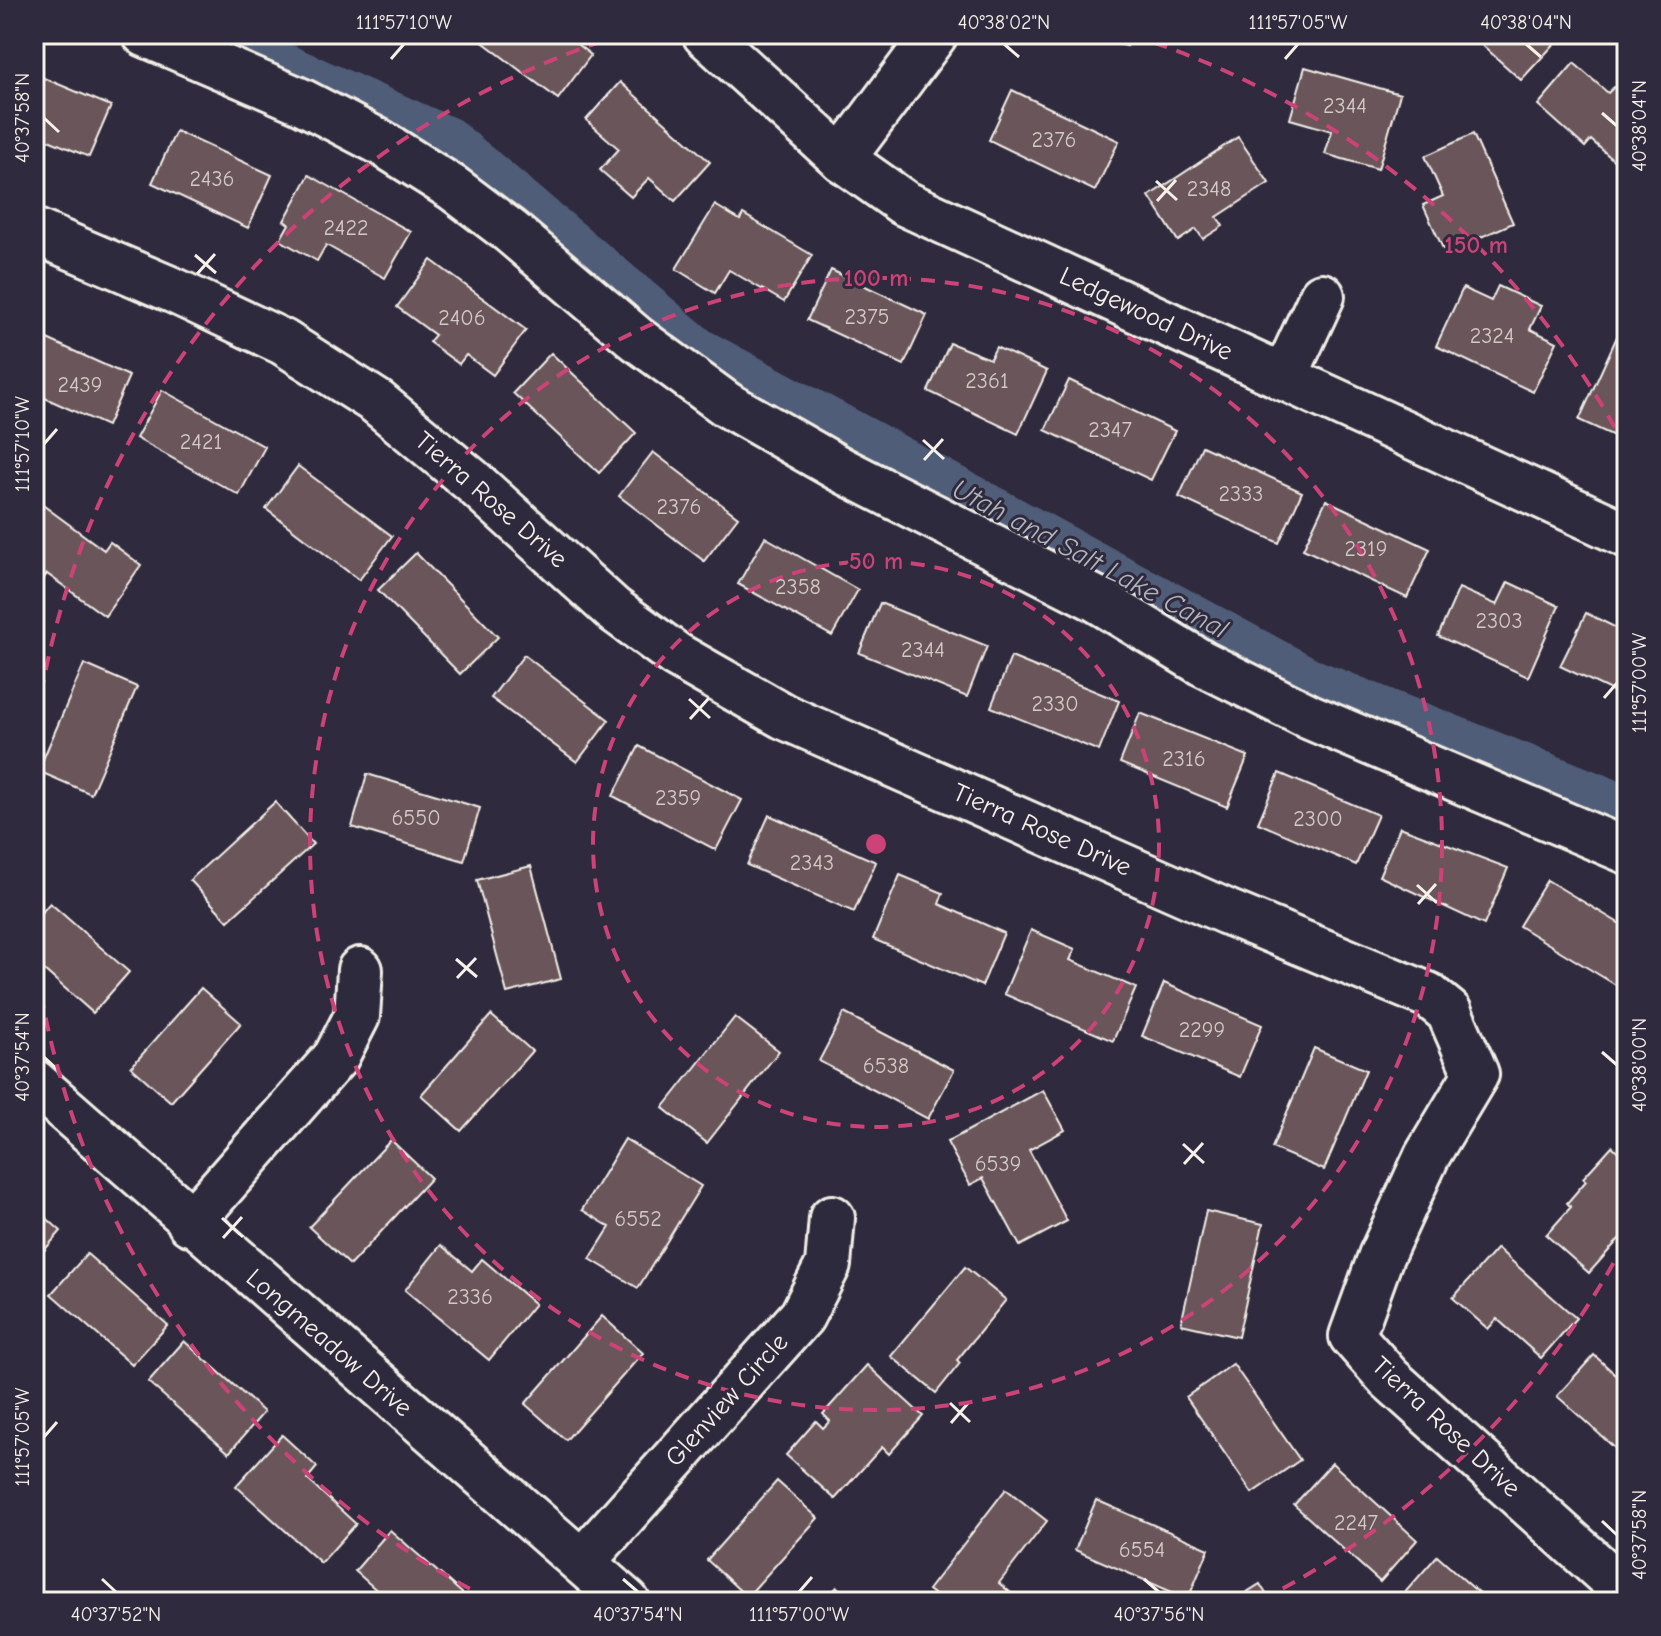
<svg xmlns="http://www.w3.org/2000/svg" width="1661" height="1636" font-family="'Comic Neue',sans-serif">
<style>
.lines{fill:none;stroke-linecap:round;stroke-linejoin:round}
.canal{stroke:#505d79;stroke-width:40}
.building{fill:#6a545a;stroke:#f4f1e8;stroke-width:2}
.minor-casing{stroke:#f4f1e8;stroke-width:50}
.minor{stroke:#2f2a3d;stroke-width:44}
.ticks{fill:none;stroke:#f4f1e8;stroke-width:3}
.ring{fill:none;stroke:#cc4377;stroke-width:4;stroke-dasharray:14 10}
.labels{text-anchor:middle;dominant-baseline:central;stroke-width:6;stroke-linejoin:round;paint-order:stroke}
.number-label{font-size:22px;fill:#d2cac4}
.street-label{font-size:26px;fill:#f4f1e8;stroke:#2f2a3d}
.water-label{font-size:28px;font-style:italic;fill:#b2b6bc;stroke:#2f2a3d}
.centre{fill:#cc4377;stroke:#2f2a3d;stroke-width:4}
.ring-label{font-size:24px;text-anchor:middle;font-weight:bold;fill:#cc4377;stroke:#2f2a3d;stroke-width:6;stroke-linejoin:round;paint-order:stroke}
.neatline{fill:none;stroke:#f4f1e8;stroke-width:3}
.ticks-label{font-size:20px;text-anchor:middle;fill:#f4f1e8}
</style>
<rect width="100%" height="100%" fill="#2f2a3d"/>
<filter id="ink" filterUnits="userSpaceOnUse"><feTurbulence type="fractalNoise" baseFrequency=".0125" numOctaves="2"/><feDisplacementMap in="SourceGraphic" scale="16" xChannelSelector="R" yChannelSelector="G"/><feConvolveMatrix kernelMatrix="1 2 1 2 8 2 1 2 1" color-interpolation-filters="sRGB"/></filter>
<g filter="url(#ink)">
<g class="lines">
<path class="canal" d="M 219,34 L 449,137 L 700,348 L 1313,679 L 1627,805"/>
</g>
<g class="building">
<path d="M 472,34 L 564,34 L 591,55 L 558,99 Z"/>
<path d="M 1070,34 L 1129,34 L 1127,46 Z"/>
<path d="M 1470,34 L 1554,34 L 1559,39 L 1521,80 Z"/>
<path d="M 1574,63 L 1608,93 L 1614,87 L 1627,98 L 1627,172 L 1591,140 L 1585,147 L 1538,105 Z"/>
<path d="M 1305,67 L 1400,94 L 1378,169 L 1325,154 L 1332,131 L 1290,119 Z"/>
<path d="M 34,74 L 111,106 L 89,157 L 34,134 Z"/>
<path d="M 620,82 L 710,162 L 675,201 L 649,178 L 631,197 L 600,170 L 619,149 L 586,120 Z"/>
<path d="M 1012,90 L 1119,141 L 1095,191 L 989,140 Z"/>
<path d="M 176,131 L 272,175 L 248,228 L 152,183 Z"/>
<path d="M 1473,134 L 1513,223 L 1445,253 L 1423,205 L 1443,196 L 1425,156 Z"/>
<path d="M 1238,137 L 1269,183 L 1217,217 L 1223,226 L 1203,239 L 1196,229 L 1178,241 L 1149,196 Z"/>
<path d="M 309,175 L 411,232 L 385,278 L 326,245 L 317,261 L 280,240 L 289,224 L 284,221 Z"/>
<path d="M 715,205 L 740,220 L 743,214 L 812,255 L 784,302 L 729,270 L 715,293 L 676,269 Z"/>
<path d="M 431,260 L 526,330 L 493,375 L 466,355 L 459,364 L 429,342 L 435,335 L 397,307 Z"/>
<path d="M 831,270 L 927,315 L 904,365 L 807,320 Z"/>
<path d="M 1498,286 L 1541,306 L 1530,329 L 1557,342 L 1533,392 L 1436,346 L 1463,288 L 1491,301 Z"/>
<path d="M 1620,330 L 1627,333 L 1627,442 L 1579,420 Z"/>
<path d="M 34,333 L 129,376 L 107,426 L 34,393 Z"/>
<path d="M 950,343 L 990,359 L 996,347 L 1047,371 L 1018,434 L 928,391 Z"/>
<path d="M 551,353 L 636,433 L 599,473 L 513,393 Z"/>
<path d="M 1069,380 L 1175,431 L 1151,480 L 1045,430 Z"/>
<path d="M 162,390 L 265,447 L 239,495 L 136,438 Z"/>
<path d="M 1202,446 L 1302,492 L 1279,543 L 1179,497 Z"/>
<path d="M 653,452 L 738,517 L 704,561 L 619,496 Z"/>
<path d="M 298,466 L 392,536 L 359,580 L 266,509 Z"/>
<path d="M 1326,500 L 1430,549 L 1407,598 L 1303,549 Z"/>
<path d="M 40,503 L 104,550 L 110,542 L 141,565 L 105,616 L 47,574 L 37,587 L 34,585 L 34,511 Z"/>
<path d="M 765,537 L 858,590 L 832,636 L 738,584 Z"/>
<path d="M 416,553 L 498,637 L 460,674 L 378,590 Z"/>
<path d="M 1508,582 L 1559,606 L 1528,677 L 1438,636 L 1459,588 L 1497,605 Z"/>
<path d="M 880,603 L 987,646 L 967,697 L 859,653 Z"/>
<path d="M 1586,613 L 1627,633 L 1627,698 L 1560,666 Z"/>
<path d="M 524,655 L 609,720 L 577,762 L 491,698 Z"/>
<path d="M 1011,657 L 1119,701 L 1099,751 L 991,707 Z"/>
<path d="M 84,664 L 137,687 L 91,794 L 38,771 Z"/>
<path d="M 1140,713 L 1248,756 L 1227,807 L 1120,763 Z"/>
<path d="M 639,746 L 742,800 L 716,850 L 613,796 Z"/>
<path d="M 1279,773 L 1378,815 L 1356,865 L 1258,823 Z"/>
<path d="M 367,774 L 480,808 L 464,861 L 352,827 Z"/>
<path d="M 275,802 L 313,844 L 228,921 L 190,880 Z"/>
<path d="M 769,815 L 876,862 L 854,912 L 747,865 Z"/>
<path d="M 1400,827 L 1508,868 L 1484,925 L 1379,876 Z"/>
<path d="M 531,866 L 561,979 L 507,993 L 477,880 Z"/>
<path d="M 900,875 L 943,893 L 939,904 L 1004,933 L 982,986 L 873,939 Z"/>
<path d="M 1547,880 L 1627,928 L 1627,974 L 1619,987 L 1519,926 Z"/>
<path d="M 50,903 L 129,972 L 93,1013 L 34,961 L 34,921 Z"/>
<path d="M 1031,930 L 1075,949 L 1070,960 L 1136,988 L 1113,1041 L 1004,994 Z"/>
<path d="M 1164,983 L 1262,1025 L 1240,1077 L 1142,1036 Z"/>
<path d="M 201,988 L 241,1023 L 171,1102 L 131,1067 Z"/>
<path d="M 844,1013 L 954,1070 L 928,1119 L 819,1061 Z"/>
<path d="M 491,1015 L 532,1051 L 461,1131 L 421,1095 Z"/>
<path d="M 735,1017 L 779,1051 L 707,1143 L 663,1108 Z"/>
<path d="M 1314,1048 L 1366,1070 L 1324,1170 L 1272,1148 Z"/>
<path d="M 1043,1090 L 1065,1130 L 1029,1150 L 1067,1221 L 1020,1246 L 983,1178 L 970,1185 L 947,1142 Z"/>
<path d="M 625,1139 L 701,1186 L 638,1288 L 590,1259 L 610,1227 L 582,1210 Z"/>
<path d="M 391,1140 L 431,1178 L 350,1265 L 309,1227 Z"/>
<path d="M 1612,1146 L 1627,1160 L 1627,1230 L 1589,1273 L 1546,1235 L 1571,1207 L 1567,1203 L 1586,1181 L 1583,1178 Z"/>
<path d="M 34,1207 L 61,1231 L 34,1262 Z"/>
<path d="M 1206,1211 L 1263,1224 L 1238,1337 L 1181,1324 Z"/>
<path d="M 441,1245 L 472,1271 L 482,1259 L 535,1304 L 489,1360 L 405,1290 Z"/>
<path d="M 1497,1248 L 1576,1318 L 1541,1358 L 1497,1319 L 1488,1329 L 1453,1298 Z"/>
<path d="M 87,1254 L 168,1325 L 132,1365 L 51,1294 Z"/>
<path d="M 965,1267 L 1006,1300 L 957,1360 L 960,1363 L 936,1393 L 891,1356 Z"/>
<path d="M 602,1316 L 643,1353 L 566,1440 L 525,1404 Z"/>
<path d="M 184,1341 L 264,1412 L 229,1453 L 148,1382 Z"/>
<path d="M 1594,1355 L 1627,1385 L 1627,1459 L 1557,1396 Z"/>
<path d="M 1233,1364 L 1300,1460 L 1252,1493 L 1186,1397 Z"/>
<path d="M 867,1365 L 923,1416 L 889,1454 L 882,1447 L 835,1499 L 786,1455 L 816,1421 L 823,1428 L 830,1421 L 823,1414 Z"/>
<path d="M 282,1435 L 317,1467 L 307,1479 L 356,1524 L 321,1563 L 236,1486 Z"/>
<path d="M 1332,1463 L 1417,1540 L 1380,1582 L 1294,1505 Z"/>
<path d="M 777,1481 L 818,1518 L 747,1597 L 707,1560 Z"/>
<path d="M 1006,1489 L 1047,1521 L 999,1583 L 1011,1593 L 1004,1602 L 944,1602 L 928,1590 Z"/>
<path d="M 1096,1500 L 1209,1549 L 1188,1599 L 1075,1550 Z"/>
<path d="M 390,1530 L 471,1601 L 470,1602 L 390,1602 L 355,1571 Z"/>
<path d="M 1437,1556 L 1489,1602 L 1405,1602 L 1400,1598 Z"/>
<path d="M 1260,1584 L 1271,1602 L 1231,1602 Z"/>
<path d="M 837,1587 L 854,1602 L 823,1602 Z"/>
</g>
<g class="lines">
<g class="minor-casing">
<g id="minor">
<path d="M 145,34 L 301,101 L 380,142 L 453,188 L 510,231 L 637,339 L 726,404 L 840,469 L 1096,599 L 1202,663 L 1310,717 L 1627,851"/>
<path d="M 705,34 L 842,159 L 904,203 L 1627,535"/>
<path d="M 842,159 L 935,34"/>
<path d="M 34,231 L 175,291 L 283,342 L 377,402 L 472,481 L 613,609 L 676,655 L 783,716 L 1227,912 L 1428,995 L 1449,1012 L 1476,1074 L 1427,1156 L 1381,1256 L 1352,1336 L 1389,1378 L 1627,1593"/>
<path d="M 1284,378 L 1322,296"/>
<path d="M 34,1082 L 627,1602"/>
<path d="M 190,1223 L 336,1057 L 357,1016 L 360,970"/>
<path d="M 582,1562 L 802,1316 L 828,1265 L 832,1218"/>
</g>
</g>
<use href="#minor" class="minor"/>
</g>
</g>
<path class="ticks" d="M 1004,44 L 1019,57M 1526,44 L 1541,57M 391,59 L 404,44M 1285,59 L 1298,44M 1602,113 L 1617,126M 44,118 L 59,132M 1156,181 L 1177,200M 1157,201 L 1176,180M 195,255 L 216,273M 197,274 L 215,254M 923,440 L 944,459M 44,444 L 57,429M 924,460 L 943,439M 1604,698 L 1617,683M 689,699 L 710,718M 690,719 L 709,698M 1417,885 L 1437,903M 1418,904 L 1436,884M 456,959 L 477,977M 457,978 L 476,958M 1602,1052 L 1617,1065M 44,1057 L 59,1071M 1183,1144 L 1204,1163M 1184,1164 L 1203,1143M 222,1218 L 243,1237M 223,1238 L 242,1217M 950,1403 L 970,1422M 951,1423 L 969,1402M 44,1437 L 57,1422M 1602,1521 L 1617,1535M 102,1579 L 116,1592M 623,1579 L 638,1592M 1144,1579 L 1159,1592M 799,1592 L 812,1577"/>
<g class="ring">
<circle cx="876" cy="844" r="283"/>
<circle cx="876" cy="844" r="566"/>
<path d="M1625 1242A848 848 0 0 1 1261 1600M491 1600A848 848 0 0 1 34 947M34 741A848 848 0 0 1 621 35M1131 35A848 848 0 0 1 1625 446"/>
</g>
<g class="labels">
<g class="number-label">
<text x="1345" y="106">2344</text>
<text x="1054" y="140">2376</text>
<text x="212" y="179">2436</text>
<text x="1209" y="189">2348</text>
<text x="346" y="228">2422</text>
<text x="867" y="317">2375</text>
<text x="462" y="318">2406</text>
<text x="1492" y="336">2324</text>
<text x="987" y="381">2361</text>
<text x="80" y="385">2439</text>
<text x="1110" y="430">2347</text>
<text x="201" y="442">2421</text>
<text x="1241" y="494">2333</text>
<text x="679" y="507">2376</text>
<text x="1366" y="549">2319</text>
<text x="798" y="587">2358</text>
<text x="1499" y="621">2303</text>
<text x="923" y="650">2344</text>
<text x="1055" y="704">2330</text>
<text x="1184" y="759">2316</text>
<text x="678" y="798">2359</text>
<text x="416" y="818">6550</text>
<text x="1318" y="819">2300</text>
<text x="812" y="863">2343</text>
<text x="1202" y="1030">2299</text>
<text x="886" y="1066">6538</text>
<text x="998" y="1164">6539</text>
<text x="638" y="1219">6552</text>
<text x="470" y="1297">2336</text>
<text x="1356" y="1523">2247</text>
<text x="1142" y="1550">6554</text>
</g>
<g class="street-label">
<text transform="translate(1146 314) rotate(25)">Ledgewood Drive</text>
<text transform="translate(491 500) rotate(41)">Tierra Rose Drive</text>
<text transform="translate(1042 830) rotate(24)">Tierra Rose Drive</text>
<text transform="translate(329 1343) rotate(41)">Longmeadow Drive</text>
<text transform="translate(727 1400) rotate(-48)">Glenview Circle</text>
<text transform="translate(1446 1427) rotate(43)">Tierra Rose Drive</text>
</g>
<g class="water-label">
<text transform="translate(1090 559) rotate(28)">Utah and Salt Lake Canal</text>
</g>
</g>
<circle cx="876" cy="844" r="12" class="centre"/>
<g class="ring-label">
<text x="1476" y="253">150 m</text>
<text x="876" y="286">100 m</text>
<text x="876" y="569">50 m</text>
</g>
<rect width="1661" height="1636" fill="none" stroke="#2f2a3d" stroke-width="88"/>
<rect x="44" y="44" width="1573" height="1548" class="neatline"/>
<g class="ticks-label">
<text x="404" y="29">111°57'10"W</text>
<text x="1004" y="29">40°38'02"N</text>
<text x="1298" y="29">111°57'05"W</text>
<text x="1526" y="29">40°38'04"N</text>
<text transform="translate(22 118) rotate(-90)" y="7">40°37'58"N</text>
<text transform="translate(1639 126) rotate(-90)" y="7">40°38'04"N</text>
<text transform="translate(22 444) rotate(-90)" y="7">111°57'10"W</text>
<text transform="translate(1639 683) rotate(-90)" y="7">111°57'00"W</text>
<text transform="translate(22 1057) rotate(-90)" y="7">40°37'54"N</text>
<text transform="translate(1639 1065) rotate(-90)" y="7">40°38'00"N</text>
<text transform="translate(22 1437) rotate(-90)" y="7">111°57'05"W</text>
<text transform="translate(1639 1535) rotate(-90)" y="7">40°37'58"N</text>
<text x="116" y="1621">40°37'52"N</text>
<text x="638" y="1621">40°37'54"N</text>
<text x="799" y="1621">111°57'00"W</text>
<text x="1159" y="1621">40°37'56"N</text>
</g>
</svg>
